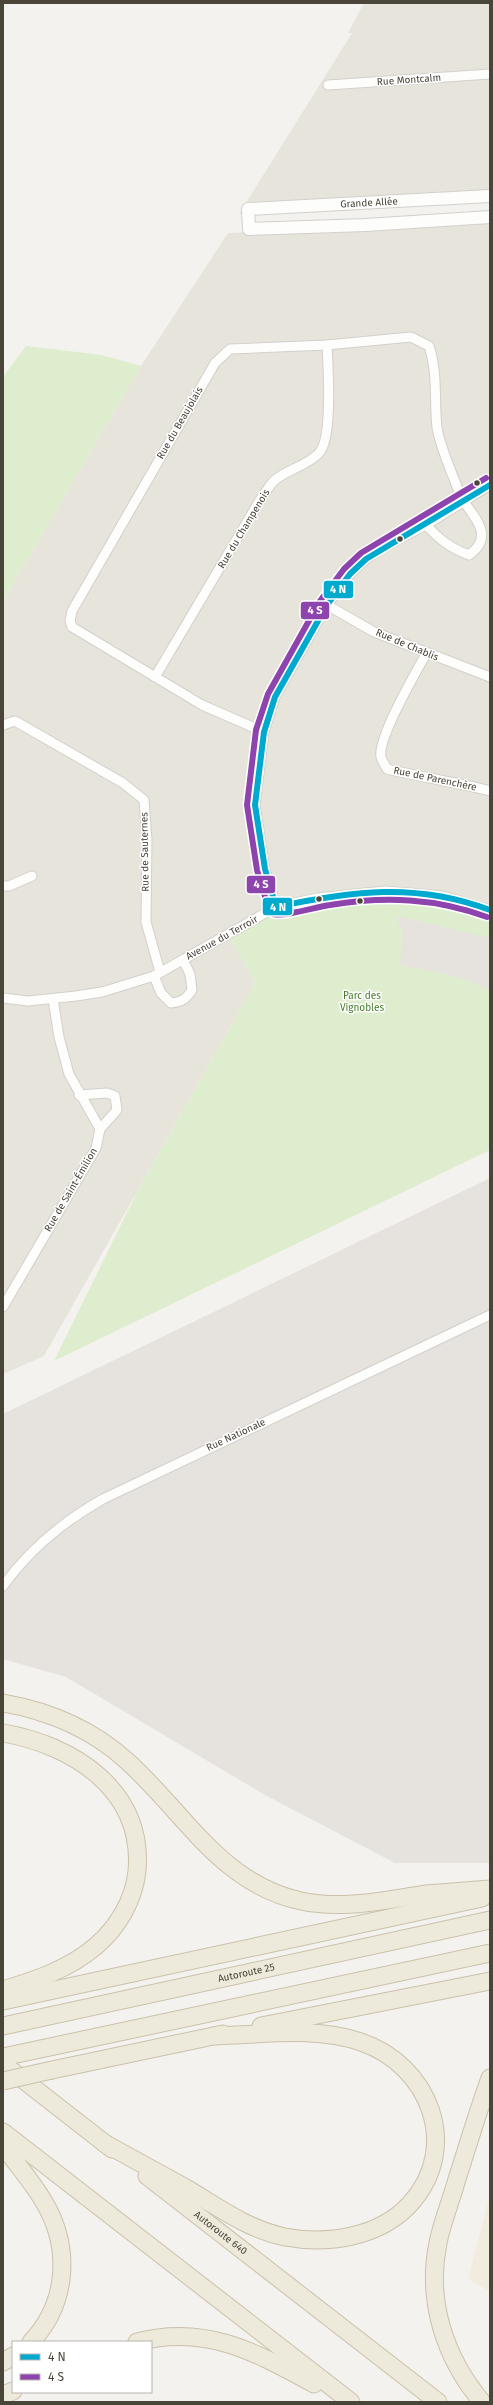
<svg xmlns="http://www.w3.org/2000/svg" width="493" height="2405" font-family="'Fira Sans',sans-serif">
<style>
.residential{fill:#e7e4dc}
.commercial{fill:#f2ecdf}
.industrial{fill:#e6e2de}
.green{fill:#dfedcf}
.parking{fill:#e6e3df}
.lines{fill:none;stroke-linecap:round;stroke-linejoin:round}
.minor-casing{stroke:#d2d0cb;stroke-width:11}
.tertiary-casing{stroke:#d2d0cb;stroke-width:14}
.motorway-casing{stroke:#cbc1aa;stroke-width:19}
.minor{stroke:#fdfdfc;stroke-width:9}
.tertiary{stroke:#fdfdfc;stroke-width:12}
.motorway{stroke:#ede9db;stroke-width:17}
.motorway-bridge-casing{stroke:#cbc1aa;stroke-width:19;stroke-linecap:butt}
.motorway-bridge{stroke:#ede9db;stroke-width:17}
.bus-1-casing{stroke:#fff;stroke-width:9}
.bus-2-casing{stroke:#fff;stroke-width:9}
.bus-1{stroke:#00a9ce;stroke-width:6}
.bus-2{stroke:#8e44ad;stroke-width:6}
.bus-dot{fill:#4a4539;stroke:#fff;stroke-width:1.5}
.labels{text-anchor:middle;dominant-baseline:central;stroke-width:3;stroke-linejoin:round;paint-order:stroke}
.street-label{font-size:10px;fill:#4a4539;stroke:#fff}
.park-label{font-size:10px;fill:#457d2b;stroke:#fff}
.line-badge{stroke:#fff;stroke-width:1.5}
.badge-label{font-size:11px;text-anchor:middle;font-weight:bold;fill:#fff}
</style>
<rect width="100%" height="100%" fill="#f4f2ee"/>
<g class="residential">
<path d="M 364,3 L 490,3 L 490,202 L 239,214 L 352,33 L 348,33 Z"/>
<path d="M 490,218 L 490,914 L 413,898 L 353,893 L 275,917 L 230,938 L 255,983 L 44,1356 L 3,1374 L 3,601 L 141,366 L 228,233 Z"/>
</g>
<path class="commercial" d="M 490,2195 L 490,2291 L 468,2279 Z"/>
<path class="industrial" d="M 490,1178 L 490,1863 L 395,1863 L 265,1795 L 66,1677 L 3,1659 L 3,1414 Z"/>
<g class="green">
<path d="M 26,346 L 102,355 L 141,366 L 3,601 L 3,377 Z"/>
<path d="M 354,893 C 399,897 448,897 490,914 L 490,1150 L 54,1361 L 137,1192 L 255,983 L 230,938 L 270,911 L 275,917 Z"/>
</g>
<path class="parking" d="M 398,916 L 490,938 L 490,989 L 454,976 L 400,965 L 403,933 L 397,920 Z"/>
<g class="lines">
<g class="minor-casing">
<g id="minor">
<path d="M 328,85 L 490,74"/>
<path d="M 327,605 L 374,632 L 490,677"/>
<path d="M 426,654 C 416,672 377,739 381,757 C 382,761 385,765 387,769 C 421,777 456,782 490,791"/>
<path d="M 155,677 L 260,500 C 265,494 269,485 275,480 C 288,469 307,466 319,453 C 333,439 328,366 327,345"/>
<path d="M 3,725 L 15,721 L 123,783 L 144,800 L 147,840 L 146,922 L 160,972"/>
<path d="M 264,732 L 202,705 L 72,627 L 70,621 L 72,611 L 215,363 L 230,349 L 327,345 L 411,337 L 429,346 C 438,373 434,400 437,428 C 440,444 446,459 452,474 C 456,483 459,494 464,502 C 478,521 493,538 469,555 C 450,548 439,539 426,525"/>
<path d="M 3,886 L 9,886 L 32,876"/>
<path d="M 276,907 L 265,869 L 255,805 L 264,732 L 275,697 L 327,605 L 350,574 L 366,559 L 382,548 L 426,525 L 490,485"/>
<path d="M 154,976 L 161,993 L 171,1003 C 182,1002 186,999 192,990 L 190,974 L 183,960"/>
<path d="M 3,998 L 28,1001 L 76,996 L 102,992 L 154,976 L 276,907 L 317,898 L 385,891 L 443,896 L 490,910"/>
<path d="M 79,1095 L 107,1093 L 115,1096 L 117,1110 L 100,1129"/>
<path d="M 3,1307 L 96,1148 L 100,1129 L 69,1074 L 59,1037 L 53,999"/>
<path d="M 3,1586 C 29,1550 64,1521 103,1499 L 490,1315"/>
</g>
</g>
<g class="tertiary-casing">
<path id="tertiary" d="M 490,196 L 248,209 L 249,229 L 366,225 L 490,217"/>
</g>
<g class="motorway-casing">
<g id="motorway">
<path d="M 3,1703 C 49,1711 93,1730 127,1761 C 184,1812 221,1884 301,1901 C 343,1910 385,1900 427,1894 C 448,1892 469,1891 490,1889"/>
<path d="M 3,1733 C 73,1745 144,1790 137,1871 C 134,1900 118,1927 96,1946 C 69,1969 36,1980 3,1990"/>
<path d="M 3,2001 L 482,1898"/>
<path id="s1" d="M 3,2026 L 490,1920"/>
<path d="M 261,2026 L 490,1981"/>
<path d="M 3,2057 L 490,1953"/>
<path d="M 3,2064 L 112,2149"/>
<path d="M 52,2070 L 223,2034"/>
<path d="M 3,2132 L 351,2402"/>
<path d="M 104,2143 C 131,2158 159,2173 186,2188 C 218,2207 247,2229 285,2237 C 328,2245 380,2237 410,2204 C 462,2147 429,2065 361,2042 C 315,2026 261,2035 213,2036"/>
<path d="M 3,2145 C 16,2164 32,2181 44,2202 C 71,2247 68,2303 31,2342"/>
<path id="s2" d="M 147,2176 L 438,2402"/>
<path d="M 137,2342 C 206,2324 255,2352 314,2384"/>
<path d="M 3,2362 L 13,2356"/>
<path d="M 3,2395 L 13,2391"/>
<path d="M 482,2402 C 445,2358 426,2301 438,2243 C 442,2222 451,2201 457,2179 C 468,2145 478,2111 490,2078"/>
</g>
</g>
<use href="#minor" class="minor"/>
<use href="#tertiary" class="tertiary"/>
<use href="#motorway" class="motorway"/>
<g class="motorway-bridge-casing">
<path id="motorway-bridge" d="M 3,2081 L 52,2070"/>
</g>
<use href="#motorway-bridge" class="motorway-bridge"/>
<g class="bus-1-casing">
<path id="bus-1" d="M 490,485 L 366,559 L 350,574 L 327,605 L 275,697 L 264,732 L 255,805 L 265,869 L 276,907 C 351,891 416,882 490,910"/>
</g>
<g class="bus-2-casing">
<path id="bus-2" d="M 486,478 L 361,553 L 344,569 L 320,601 L 268,694 L 256,730 L 247,805 L 257,870 L 269,910 L 273,914 C 286,917 315,907 330,905 C 385,896 435,898 487,917"/>
</g>
<use href="#bus-1" class="bus-1"/>
<use href="#bus-2" class="bus-2"/>
</g>
<g class="bus-dot">
<circle cx="477" cy="483" r="3.5"/>
<circle cx="400" cy="539" r="3.5"/>
<circle cx="319" cy="899" r="3.5"/>
<circle cx="360" cy="901" r="3.5"/>
</g>
<g class="labels">
<g class="street-label">
<text transform="translate(409 80) rotate(-4)">Rue Montcalm</text>
<text transform="translate(369 203) rotate(-3)">Grande Allée</text>
<text transform="translate(180 423) rotate(-60)">Rue du Beaujolais</text>
<text transform="translate(244 529) rotate(-59)">Rue du Champenois</text>
<text transform="translate(407 645) rotate(23)">Rue de Chablis</text>
<text transform="translate(435 779) rotate(12)">Rue de Parenchère</text>
<text transform="translate(145 852) rotate(-91)">Rue de Sauternes</text>
<text transform="translate(222 938) rotate(-29)">Avenue du Terroir</text>
<text transform="translate(71 1190) rotate(-60)">Rue de Saint-Émilion</text>
<text transform="translate(236 1435) rotate(-25)">Rue Nationale</text>
<text stroke="none"><textPath href="#s1" startOffset="249">Autoroute 25</textPath></text>
<text stroke="none"><textPath href="#s2" startOffset="93">Autoroute 640</textPath></text>
</g>
<g class="park-label">
<text x="362" y="996">Parc des<tspan x="362" dy="12">Vignobles</tspan></text>
</g>
</g>
<g class="line-badge">
<rect x="323" y="580" width="31" height="19" rx="4" fill="#00a9ce"/>
<rect x="300" y="601" width="30" height="19" rx="4" fill="#8e44ad"/>
<rect x="246" y="875" width="30" height="19" rx="4" fill="#8e44ad"/>
<rect x="262" y="897" width="31" height="19" rx="4" fill="#00a9ce"/>
</g>
<g class="badge-label">
<text x="338" y="593">4 N</text>
<text x="315" y="614">4 S</text>
<text x="261" y="888">4 S</text>
<text x="278" y="911">4 N</text>
</g>
<rect width="493" height="2405" fill="none" stroke="#4a4539" stroke-width="8"/>
<rect x="12" y="2341" width="140" height="52" fill="#ffffff" stroke="#b7b5b0"/>
<rect x="20" y="2354" width="20" height="6" fill="#00a9ce" stroke="#b7b5b0"/>
<text x="48" y="2361" font-size="12" fill="#4a4539">4 N</text>
<rect x="20" y="2374" width="20" height="6" fill="#8e44ad" stroke="#b7b5b0"/>
<text x="48" y="2381" font-size="12" fill="#4a4539">4 S</text>
</svg>
